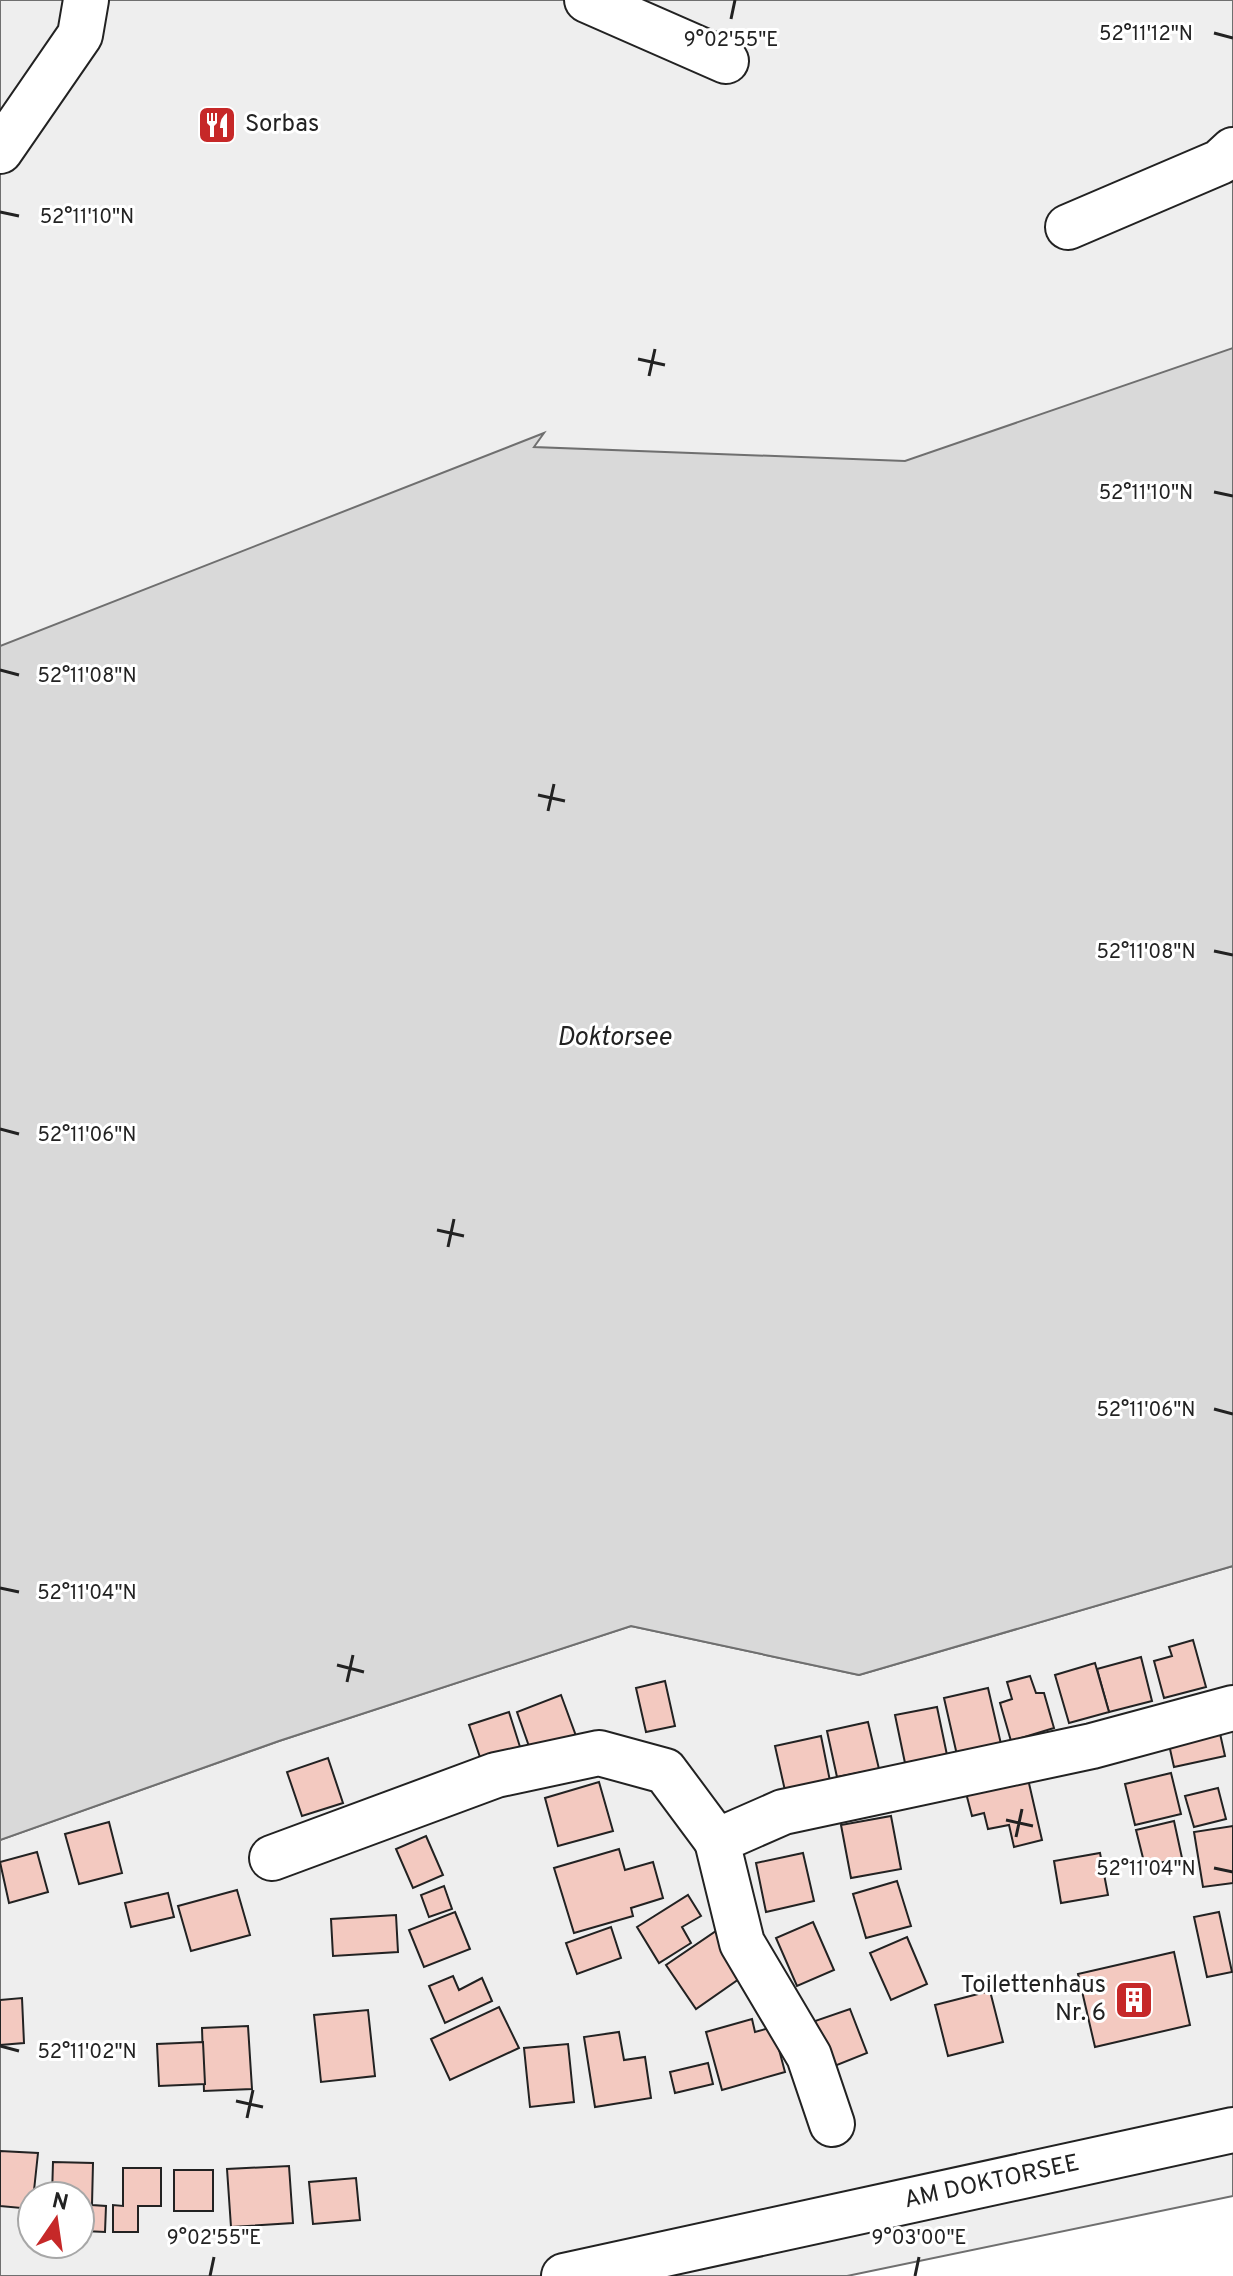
<svg xmlns="http://www.w3.org/2000/svg" width="1233" height="2276" font-family="Overpass,sans-serif">
<style>
.green{fill:#eee;stroke:#6f6f6f;stroke-width:2;fill-rule:evenodd}
.water{fill:#d9d9d9;stroke:#6f6f6f;stroke-width:2}
.building{fill:#f3c9c0;stroke:#222;stroke-width:2}
.lines{fill:none;stroke-linecap:round;stroke-linejoin:round}
.minor-casing{stroke:#222;stroke-width:48}
.minor{stroke:#fff;stroke-width:44}
.ticks{fill:none;stroke:#222;stroke-width:3}
.labels{text-anchor:middle;dominant-baseline:central;stroke-width:6;stroke-linejoin:round;paint-order:stroke}
.poi-label{font-size:24px;fill:#222;stroke:#fff;text-anchor:start}
.street-label{font-size:24px;fill:#222;stroke:#fff}
.water-label{font-size:26px;font-style:italic;fill:#222;stroke:#fff}
.ticks-label{font-size:20px;text-anchor:middle;fill:#222;stroke:#fff;stroke-width:6;stroke-linejoin:round;paint-order:stroke}
</style>
<rect width="100%" height="100%" fill="#fff"/>
<g class="green">
<path d="M 0,0 L 1233,0 L 1233,357 L 904,472 L 0,658 Z"/>
<path d="M 1233,1566 L 1233,2196 L 847,2276 L 0,2276 L 0,1840 L 279,1741 L 631,1626 L 859,1675 ZM 32,2196 L 80,2196 L 80,2244 L 32,2244 Z"/>
</g>
<path class="water" d="M 1233,348 L 1233,1566 L 859,1675 L 631,1626 L 279,1741 L 0,1840 L 0,646 L 544,433 L 534,447 L 905,461 Z"/>
<g class="building">
<path d="M 1193,1640 L 1206,1687 L 1164,1698 L 1154,1661 L 1172,1656 L 1169,1647 Z"/>
<path d="M 1141,1657 L 1152,1701 L 1109,1712 L 1097,1669 Z"/>
<path d="M 1095,1663 L 1109,1712 L 1069,1723 L 1055,1675 Z"/>
<path d="M 1030,1676 L 1036,1693 L 1044,1693 L 1054,1728 L 1011,1741 L 1000,1703 L 1012,1699 L 1007,1682 Z"/>
<path d="M 665,1681 L 675,1726 L 646,1732 L 636,1688 Z"/>
<path d="M 988,1688 L 1001,1744 L 957,1755 L 944,1698 Z"/>
<path d="M 561,1695 L 576,1736 L 531,1752 L 517,1712 Z"/>
<path d="M 937,1707 L 947,1755 L 905,1763 L 895,1715 Z"/>
<path d="M 509,1712 L 521,1750 L 482,1763 L 469,1725 Z"/>
<path d="M 868,1722 L 879,1769 L 837,1777 L 827,1731 Z"/>
<path d="M 1219,1729 L 1225,1756 L 1174,1767 L 1168,1740 Z"/>
<path d="M 821,1736 L 831,1786 L 786,1795 L 775,1746 Z"/>
<path d="M 328,1758 L 343,1803 L 302,1816 L 287,1772 Z"/>
<path d="M 1171,1773 L 1181,1814 L 1135,1825 L 1125,1784 Z"/>
<path d="M 1028,1779 L 1042,1840 L 1014,1847 L 1009,1825 L 988,1829 L 984,1813 L 972,1816 L 966,1793 Z"/>
<path d="M 599,1782 L 613,1831 L 558,1846 L 545,1798 Z"/>
<path d="M 1218,1788 L 1226,1819 L 1194,1827 L 1185,1796 Z"/>
<path d="M 891,1816 L 901,1869 L 851,1878 L 841,1825 Z"/>
<path d="M 1174,1821 L 1182,1858 L 1145,1866 L 1136,1830 Z"/>
<path d="M 109,1822 L 122,1873 L 79,1884 L 65,1834 Z"/>
<path d="M 1233,1826 L 1233,1883 L 1203,1887 L 1194,1832 Z"/>
<path d="M 426,1836 L 443,1875 L 413,1888 L 396,1849 Z"/>
<path d="M 619,1849 L 625,1870 L 653,1862 L 663,1898 L 631,1908 L 633,1916 L 574,1933 L 554,1868 Z"/>
<path d="M 37,1852 L 48,1892 L 9,1903 L 0,1862 Z"/>
<path d="M 803,1853 L 814,1901 L 766,1912 L 756,1863 Z"/>
<path d="M 1100,1853 L 1108,1895 L 1061,1903 L 1054,1861 Z"/>
<path d="M 897,1881 L 911,1926 L 866,1938 L 853,1894 Z"/>
<path d="M 444,1886 L 452,1909 L 429,1917 L 421,1895 Z"/>
<path d="M 237,1890 L 250,1935 L 191,1951 L 178,1906 Z"/>
<path d="M 168,1893 L 174,1917 L 131,1927 L 125,1903 Z"/>
<path d="M 688,1895 L 701,1916 L 682,1927 L 691,1943 L 659,1963 L 637,1927 Z"/>
<path d="M 455,1912 L 470,1949 L 424,1967 L 409,1930 Z"/>
<path d="M 1219,1912 L 1232,1972 L 1207,1977 L 1194,1917 Z"/>
<path d="M 396,1915 L 398,1952 L 333,1956 L 331,1919 Z"/>
<path d="M 813,1922 L 834,1970 L 797,1986 L 776,1938 Z"/>
<path d="M 611,1927 L 621,1958 L 577,1974 L 566,1943 Z"/>
<path d="M 719,1929 L 749,1972 L 696,2009 L 666,1965 Z"/>
<path d="M 907,1937 L 927,1984 L 891,2000 L 870,1953 Z"/>
<path d="M 1174,1952 L 1190,2025 L 1095,2047 L 1078,1974 Z"/>
<path d="M 453,1976 L 459,1990 L 482,1978 L 492,2001 L 445,2023 L 429,1986 Z"/>
<path d="M 990,1991 L 1003,2042 L 948,2056 L 935,2005 Z"/>
<path d="M 22,1998 L 24,2043 L 0,2045 L 0,2000 Z"/>
<path d="M 499,2007 L 519,2048 L 450,2080 L 431,2039 Z"/>
<path d="M 850,2009 L 867,2053 L 832,2067 L 815,2021 Z"/>
<path d="M 368,2010 L 375,2076 L 321,2082 L 314,2015 Z"/>
<path d="M 752,2019 L 755,2032 L 773,2027 L 785,2072 L 722,2090 L 706,2032 Z"/>
<path d="M 248,2026 L 252,2089 L 204,2091 L 202,2028 Z"/>
<path d="M 619,2032 L 624,2060 L 645,2057 L 651,2098 L 595,2107 L 584,2037 Z"/>
<path d="M 203,2042 L 205,2084 L 159,2086 L 157,2044 Z"/>
<path d="M 568,2044 L 574,2102 L 530,2107 L 524,2048 Z"/>
<path d="M 708,2063 L 713,2084 L 675,2093 L 670,2072 Z"/>
<path d="M 0,2151 L 38,2153 L 32,2209 L 0,2206 Z"/>
<path d="M 53,2162 L 93,2163 L 92,2205 L 106,2206 L 105,2232 L 84,2231 L 80,2196 L 52,2196 Z"/>
<path d="M 289,2166 L 293,2223 L 231,2227 L 227,2169 Z"/>
<path d="M 123,2168 L 161,2168 L 161,2206 L 138,2206 L 138,2232 L 113,2232 L 113,2205 L 123,2206 Z"/>
<rect x="174" y="2170" width="39" height="41"/>
<path d="M 356,2178 L 360,2220 L 313,2224 L 309,2182 Z"/>
</g>
<g class="lines">
<g class="minor-casing">
<g id="minor">
<path d="M 587,0 L 726,61"/>
<path d="M 0,151 L 80,35 L 86,0"/>
<path d="M 1068,227 L 1220,162 L 1233,150"/>
<path d="M 272,1858 L 496,1775 L 599,1753 L 665,1771 L 717,1841"/>
<path d="M 832,2124 L 809,2056 L 742,1943 L 717,1841 L 783,1812 L 1092,1746 L 1233,1708"/>
<path id="s1" d="M 564,2276 L 1233,2130"/>
</g>
</g>
<use href="#minor" class="minor"/>
</g>
<path class="ticks" d="M 731,19 L 735,0M 1214,33 L 1233,38M 0,212 L 19,216M 638,359 L 665,365M 649,376 L 655,349M 1214,492 L 1233,496M 0,670 L 19,675M 538,795 L 565,801M 548,811 L 554,784M 1214,951 L 1233,955M 0,1129 L 19,1134M 437,1230 L 464,1236M 448,1247 L 454,1219M 1214,1409 L 1233,1414M 0,1588 L 19,1592M 337,1665 L 364,1672M 347,1682 L 353,1655M 1006,1820 L 1033,1826M 1016,1837 L 1022,1809M 1214,1868 L 1233,1872M 0,2046 L 19,2051M 236,2101 L 263,2107M 247,2118 L 253,2090M 210,2276 L 214,2257M 915,2276 L 919,2257"/>
<defs>
<g id="restaurant-square" transform="scale(2)"><rect x="-9" y="-9" width="18" height="18" rx="4" fill="#c62828" stroke="#fff"/><path d="M-5-6h1v4h1v-4h1v4h1v-4h1v5L-1.5 .5V6h-2V.5L-5-1ZM5-6V6H3V1.5H1.5Q1.5-4 5-6Z" fill="#fff"/></g>
<g id="building-square" transform="scale(2)"><rect x="-9" y="-9" width="18" height="18" rx="4" fill="#c62828" stroke="#fff"/><path d="M-4-6H4V6H1V3H-1V6H-4ZM-2.5-4.3h1.7v1.8h-1.7ZM.8-4.3h1.7v1.8H.8ZM-2.5-1h1.7V.8h-1.7ZM.8-1h1.7V.8H.8Z" fill="#fff"/></g>
</defs>
<g fill-rule="evenodd">
<use href="#restaurant-square" x="217" y="125"/>
<use href="#building-square" x="1134" y="2000"/>
</g>
<g class="labels">
<g class="poi-label">
<text x="245" y="125">Sorbas</text>
<text x="1106" y="1986" text-anchor="end">Toilettenhaus<tspan x="1106" dy="28">Nr. 6</tspan></text>
</g>
<g class="street-label">
<text stroke="none"><textPath href="#s1" startOffset="438">AM DOKTORSEE</textPath></text>
</g>
<g class="water-label">
<text x="614" y="1038">Doktorsee</text>
</g>
</g>
<g class="ticks-label">
<text x="1146" y="40">52°11'12"N</text>
<text x="731" y="46">9°02'55"E</text>
<text x="87" y="223">52°11'10"N</text>
<text x="1146" y="499">52°11'10"N</text>
<text x="87" y="682">52°11'08"N</text>
<text x="1146" y="958">52°11'08"N</text>
<text x="87" y="1141">52°11'06"N</text>
<text x="1146" y="1416">52°11'06"N</text>
<text x="87" y="1599">52°11'04"N</text>
<text x="1146" y="1875">52°11'04"N</text>
<text x="87" y="2058">52°11'02"N</text>
<text x="214" y="2244">9°02'55"E</text>
<text x="919" y="2244">9°03'00"E</text>
</g>
<g transform="translate(56 2220) rotate(13)"><circle r="38" fill="#ffffff" stroke="#a7a7a7" stroke-width="2"/>
<path d="M0-6L14 30L0 20L-14 30Z" fill="#c62828"/>
<text y="-12" font-size="22" font-weight="bold" text-anchor="middle" fill="#222222">N</text>
</g>
</svg>
